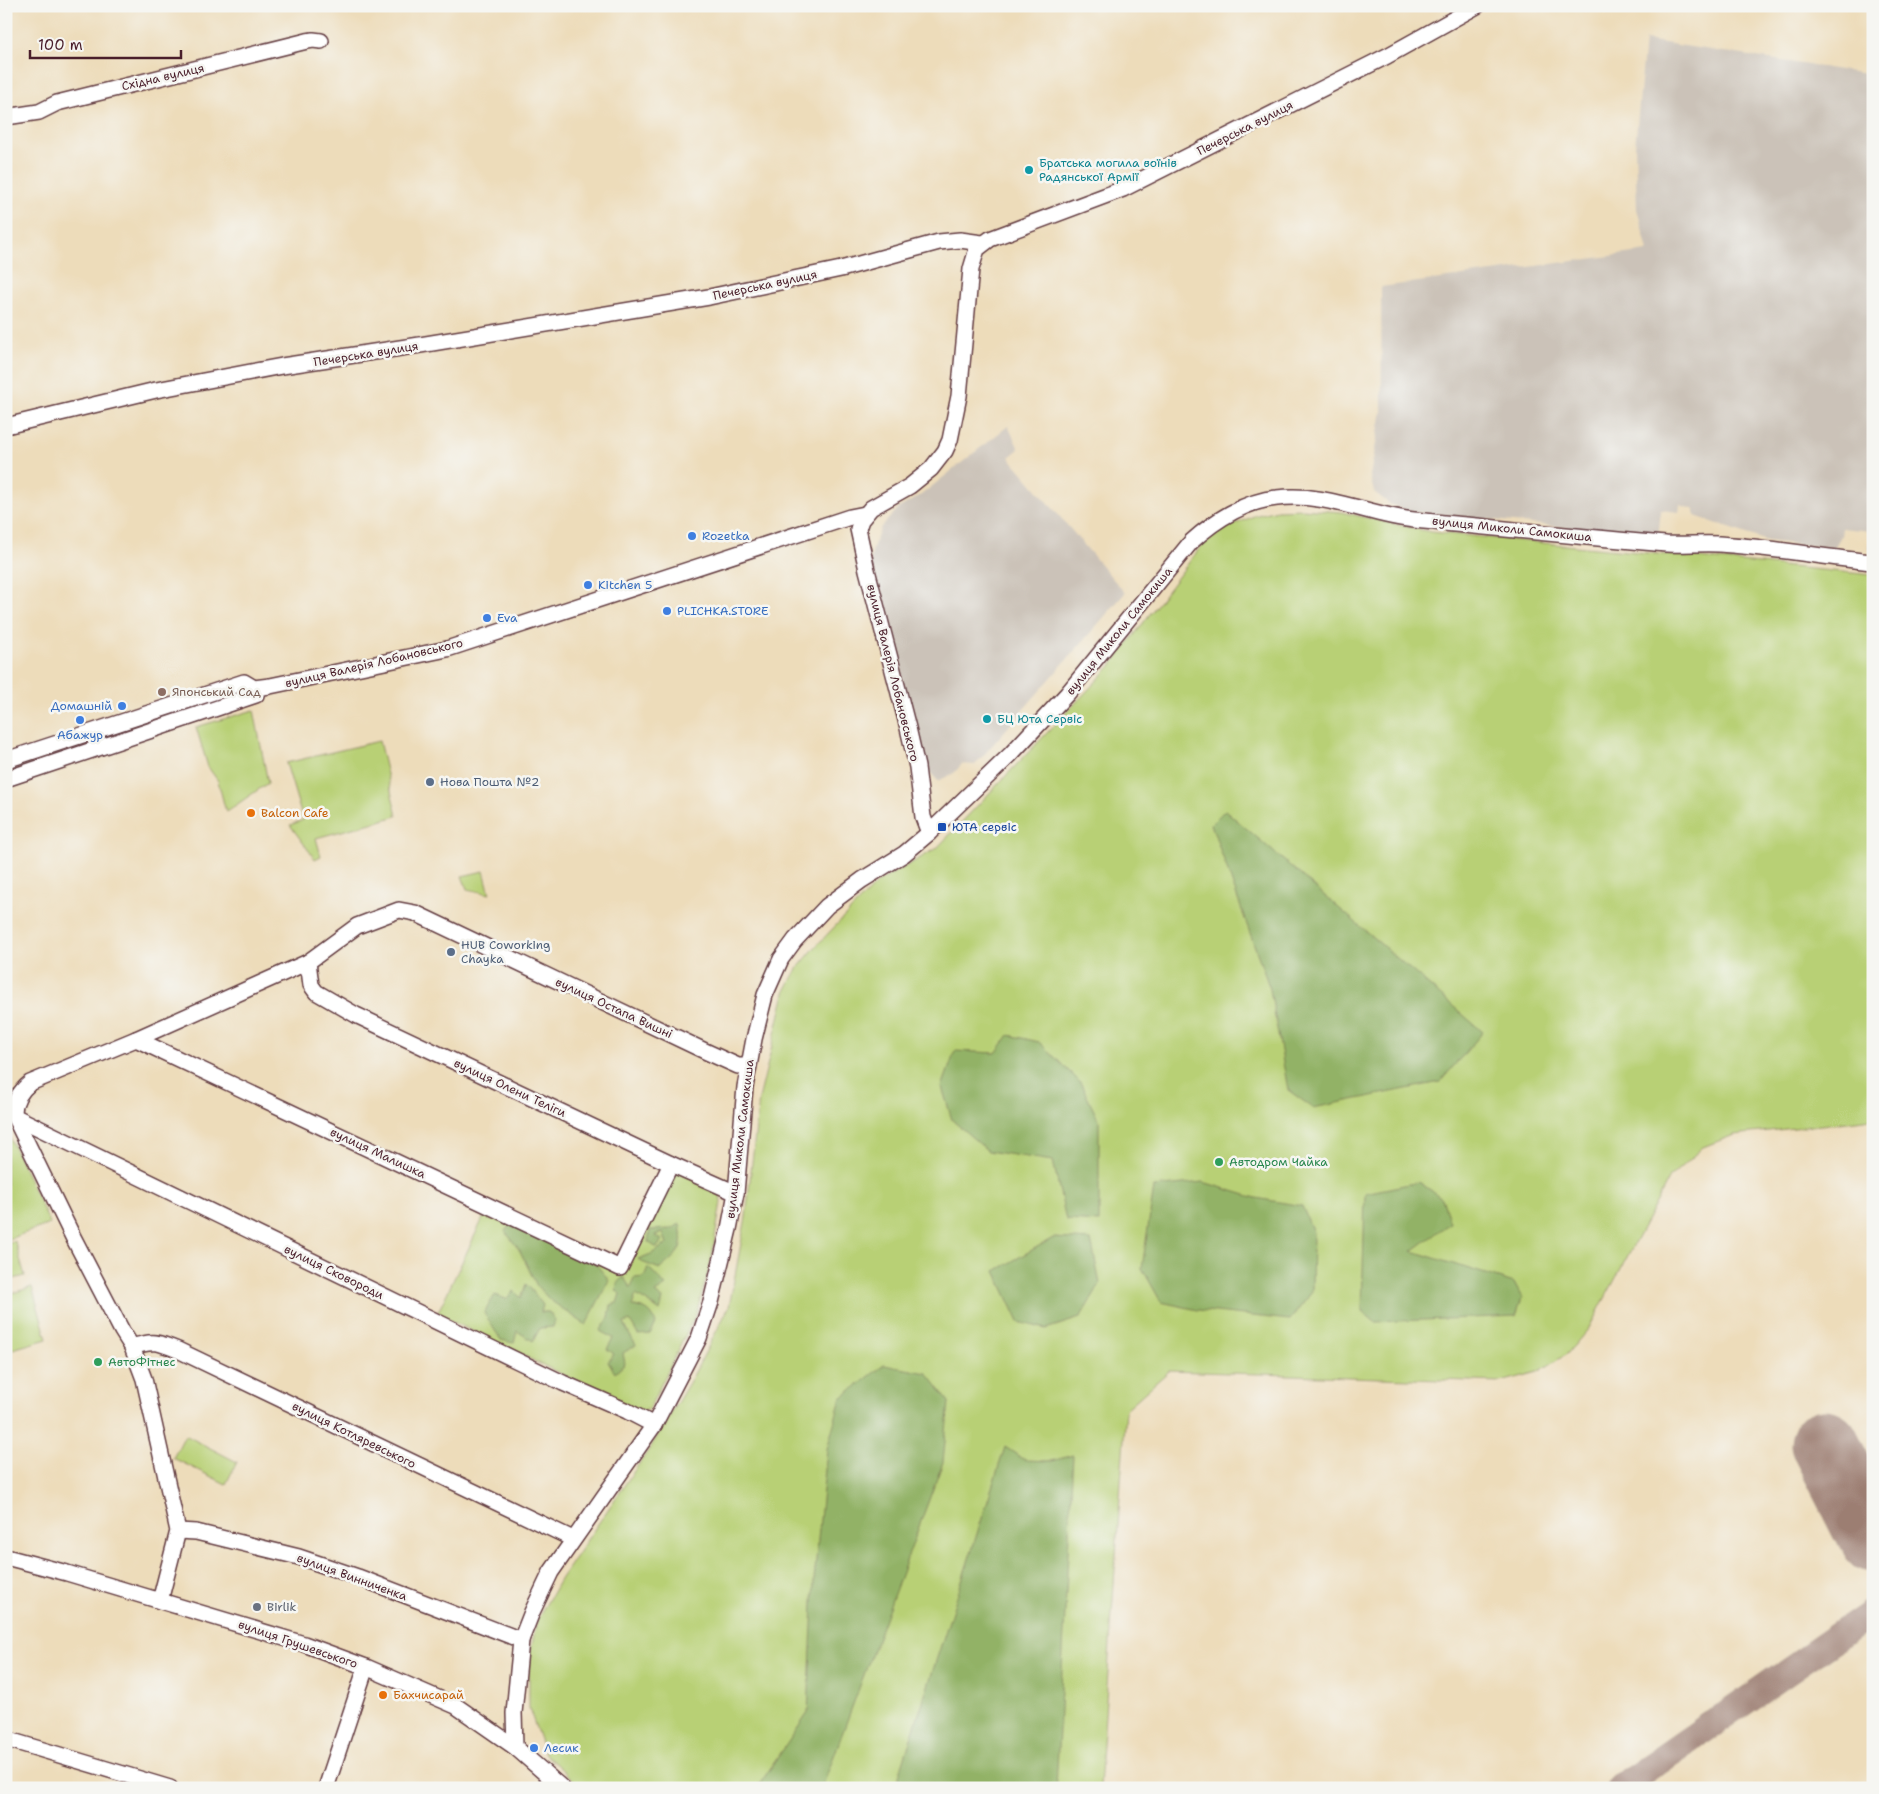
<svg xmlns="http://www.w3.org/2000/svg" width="1879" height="1794" font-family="'Shantell Sans',sans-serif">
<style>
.industrial{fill:#cbc2b8}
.green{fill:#b8d074;stroke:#817850}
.forest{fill:#92b266;stroke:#6e6848}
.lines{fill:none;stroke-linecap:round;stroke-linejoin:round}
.taxiway{stroke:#9c7e72;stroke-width:28}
.runway{stroke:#9c7e72;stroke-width:69}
.minor-casing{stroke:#623b40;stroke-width:18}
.minor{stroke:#fff;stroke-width:15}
.culture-dot{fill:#0f9aa8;stroke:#f6f6f2;stroke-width:2}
.shop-dot{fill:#3f7fe0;stroke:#f6f6f2;stroke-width:2}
.education-dot{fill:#8d6e63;stroke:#f6f6f2;stroke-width:2}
.service-dot{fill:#5c6f8a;stroke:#f6f6f2;stroke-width:2}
.food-dot{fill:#e8710a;stroke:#f6f6f2;stroke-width:2}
.transit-dot{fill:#1a4fb4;stroke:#f6f6f2;stroke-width:2}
.leisure-dot{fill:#2e9e5b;stroke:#f6f6f2;stroke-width:2}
.worship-dot{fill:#6b7280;stroke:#f6f6f2;stroke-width:2}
.labels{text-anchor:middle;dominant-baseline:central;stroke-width:5;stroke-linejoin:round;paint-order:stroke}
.street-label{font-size:12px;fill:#4a1f2b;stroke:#f6f6f2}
.culture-label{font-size:12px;fill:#0d838f;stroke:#f6f6f2;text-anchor:start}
.shop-label{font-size:12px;fill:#366cbe;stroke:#f6f6f2;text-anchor:start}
.education-label{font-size:12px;fill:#785e54;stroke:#f6f6f2;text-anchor:start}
.service-label{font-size:12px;fill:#4e5e75;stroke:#f6f6f2;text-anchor:start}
.food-label{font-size:12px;fill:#c56008;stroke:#f6f6f2;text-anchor:start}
.transit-label{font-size:12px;fill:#164399;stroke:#f6f6f2;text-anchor:start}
.leisure-label{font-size:12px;fill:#27864d;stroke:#f6f6f2;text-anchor:start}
.worship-label{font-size:12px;fill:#5b616d;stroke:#f6f6f2;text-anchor:start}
</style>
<rect width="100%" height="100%" fill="#f6f6f2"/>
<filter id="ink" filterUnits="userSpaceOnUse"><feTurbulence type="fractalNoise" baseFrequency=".02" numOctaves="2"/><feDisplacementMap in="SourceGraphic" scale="10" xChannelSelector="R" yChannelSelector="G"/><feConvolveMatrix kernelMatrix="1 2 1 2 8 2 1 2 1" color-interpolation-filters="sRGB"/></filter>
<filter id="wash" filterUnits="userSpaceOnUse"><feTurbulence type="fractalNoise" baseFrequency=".0096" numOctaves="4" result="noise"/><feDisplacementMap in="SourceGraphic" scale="20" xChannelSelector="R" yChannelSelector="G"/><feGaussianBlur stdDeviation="1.12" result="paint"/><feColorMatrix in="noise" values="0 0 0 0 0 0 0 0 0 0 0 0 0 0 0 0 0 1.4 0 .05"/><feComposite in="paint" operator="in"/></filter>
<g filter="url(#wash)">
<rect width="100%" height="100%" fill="#eddcba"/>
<g class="industrial">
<path d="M 1645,40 L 1873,75 L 1873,551 L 1869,549 L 1871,531 L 1842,528 L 1841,536 L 1834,548 L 1767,541 L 1695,516 L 1695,510 L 1680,505 L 1679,512 L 1661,510 L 1658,537 L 1407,511 L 1390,504 L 1374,492 L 1370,476 L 1382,411 L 1381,287 L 1648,251 L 1637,209 L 1635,147 Z"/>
<path d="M 1008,426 L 1019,449 L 1009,457 L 1125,593 L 975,765 L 962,764 L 954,773 L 938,781 L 925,767 L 870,563 L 873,548 L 881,527 L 899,508 L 921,495 Z"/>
</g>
<g class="green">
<path d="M 1302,509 L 1341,512 L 1431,532 L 1873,575 L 1873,1119 L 1734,1135 L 1703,1147 L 1670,1177 L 1589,1328 L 1567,1354 L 1538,1372 L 1501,1382 L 1169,1371 L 1126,1409 L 1100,1788 L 582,1788 L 545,1754 L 529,1708 L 529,1659 L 537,1620 L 561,1578 L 652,1445 L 693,1376 L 729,1307 L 746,1217 L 759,1099 L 786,989 L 797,969 L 817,945 L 878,882 L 936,849 L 1110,667 L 1199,549 L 1215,533 L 1254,516 L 1277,510 Z"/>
<path d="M 254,710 L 268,783 L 226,812 L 218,781 L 208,767 L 196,727 Z"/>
<path d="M 379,741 L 397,816 L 316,838 L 321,856 L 315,859 L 290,825 L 303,820 L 286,763 Z"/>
<path d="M 484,871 L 490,894 L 467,889 L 462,876 Z"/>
<path d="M 6,1130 L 50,1224 L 6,1240 Z"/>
<path d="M 678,1170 L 720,1193 L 721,1202 L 711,1262 L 696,1314 L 649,1409 L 640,1412 L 437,1314 L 486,1212 L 622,1273 L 670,1173 Z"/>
<path d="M 15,1241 L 25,1276 L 6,1281 L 6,1244 Z"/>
<path d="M 32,1287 L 47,1339 L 6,1351 L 6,1295 Z"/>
<path d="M 185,1435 L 237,1462 L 226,1484 L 173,1458 Z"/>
</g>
<g class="forest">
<path d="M 1225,810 L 1483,1032 L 1440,1082 L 1313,1108 L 1288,1090 L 1270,989 L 1211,824 Z"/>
<path d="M 1009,1035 L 1039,1042 L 1080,1082 L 1099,1121 L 1099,1222 L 1066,1220 L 1053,1161 L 988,1151 L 952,1120 L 942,1087 L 955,1051 L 996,1053 Z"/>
<path d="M 1203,1182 L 1256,1198 L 1302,1206 L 1313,1232 L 1312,1292 L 1290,1320 L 1198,1310 L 1161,1302 L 1142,1268 L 1154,1187 Z"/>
<path d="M 1419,1182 L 1442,1198 L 1450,1223 L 1412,1251 L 1514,1283 L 1522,1298 L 1516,1316 L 1375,1322 L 1362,1311 L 1365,1193 Z"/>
<path d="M 680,1224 C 684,1250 680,1252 660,1269 L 644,1263 L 638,1259 L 651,1254 L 667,1244 L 663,1233 L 655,1235 L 662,1240 L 657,1248 L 648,1242 L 650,1230 L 671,1229 Z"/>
<path d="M 510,1225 L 595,1263 L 609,1280 L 586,1325 L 550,1300 L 537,1286 L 520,1251 L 505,1231 Z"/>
<path d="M 1053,1238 L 1091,1240 L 1100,1284 L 1080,1318 L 1046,1329 L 1019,1322 L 995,1271 Z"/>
<path d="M 648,1267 L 666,1286 L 655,1293 L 663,1299 L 660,1311 L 649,1303 L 636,1295 L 632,1306 C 646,1308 652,1311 656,1324 L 650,1334 L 638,1335 L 630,1321 L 624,1323 L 629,1334 L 636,1345 L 623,1353 L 625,1364 L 615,1373 L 608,1362 L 614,1354 L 607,1349 L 613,1338 L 600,1331 L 609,1318 L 611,1305 L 617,1303 L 620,1294 L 616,1290 L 617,1283 L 623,1277 L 631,1288 L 634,1278 L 644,1277 Z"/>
<path d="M 526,1284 C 533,1290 537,1298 543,1305 L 541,1312 L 549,1312 L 555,1320 L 553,1327 L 540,1328 L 533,1341 L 517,1331 L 514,1343 L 501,1340 L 484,1313 L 495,1295 L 506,1299 L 514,1291 L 521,1298 Z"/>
<path d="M 884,1365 L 927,1373 L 949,1402 L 943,1462 L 822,1788 L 757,1788 L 808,1713 L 814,1580 L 827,1449 L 841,1398 Z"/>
<path d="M 1005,1447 L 1025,1460 L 1052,1461 L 1073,1455 L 1056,1788 L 895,1788 Z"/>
</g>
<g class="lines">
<path class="taxiway" d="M 1620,1788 L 1873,1612"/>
<path class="runway" d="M 1825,1444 L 1873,1538"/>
</g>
</g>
<g filter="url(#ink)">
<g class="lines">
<g class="minor-casing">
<g id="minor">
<path d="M 6,117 L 39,112 L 57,103 L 307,41 L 313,40 L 321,41"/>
<path d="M 6,426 L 156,390 L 282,366 L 420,345 L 709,297 L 841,269 L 939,242 L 960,240 L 982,243"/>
<path d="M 6,760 L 244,682 L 254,688 L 270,686 L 447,649 L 850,517 L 865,514"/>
<path d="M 6,779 L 256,695 L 254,688"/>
<path d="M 929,833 L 923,817 L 917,767 L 908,728 L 867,570 L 858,529 L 861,520 L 871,508 L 910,486 L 931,469 L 945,451 L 950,440 L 959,396 L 971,269 L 977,249 L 990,239 L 1123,189 L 1387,56 L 1477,6"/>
<path d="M 308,962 L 311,985 L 316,992 L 356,1015 L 671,1164 L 736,1193"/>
<path d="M 136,1039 L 620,1268 L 671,1164"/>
<path d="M 14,1116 L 563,1383 L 627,1411 L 654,1425"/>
<path d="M 132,1347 C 153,1340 158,1342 178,1350 L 573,1539"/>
<path d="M 178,1531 L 196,1532 L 299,1557 L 358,1577 L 521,1640"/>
<path d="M 6,1557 L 67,1573 L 304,1644 L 366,1667 L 456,1706 L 515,1747 L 562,1788"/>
<path d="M 160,1601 L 178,1531 L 144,1379 L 132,1347 L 122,1331 L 73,1237 L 14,1116 C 13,1102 19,1092 30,1083 L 136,1039 L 308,962 L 357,926 L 399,910 L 415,913 L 707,1052 L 738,1066 L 748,1066"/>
<path d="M 6,1739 L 170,1788"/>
<path d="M 515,1747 L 514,1713 L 521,1640 L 532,1612 L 551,1572 L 654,1425 L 699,1338 L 711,1302 L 729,1229 L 736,1193 L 745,1087 L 754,1039 L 765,995 L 781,959 L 795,940 L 827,906 L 862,880 L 904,854 L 929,833 L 1010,755 L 1067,694 L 1191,542 C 1214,521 1245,501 1277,498 C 1326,492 1368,515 1414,520 C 1498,528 1582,537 1666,544 C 1684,545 1701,543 1719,544 C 1770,547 1822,557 1873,562"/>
<path d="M 326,1788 L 366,1667"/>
</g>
</g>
<use href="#minor" class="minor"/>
</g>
</g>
<g class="culture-dot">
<circle cx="1029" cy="170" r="5"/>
<circle cx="987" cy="719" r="5"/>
</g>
<g class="shop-dot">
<circle cx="692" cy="536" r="5"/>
<circle cx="588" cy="585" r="5"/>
<circle cx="667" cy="611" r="5"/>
<circle cx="487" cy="618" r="5"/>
<circle cx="122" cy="706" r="5"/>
<circle cx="80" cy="720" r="5"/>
<circle cx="534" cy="1748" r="5"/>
</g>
<circle class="education-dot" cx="162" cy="692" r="5"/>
<g class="service-dot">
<circle cx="430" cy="782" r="5"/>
<circle cx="451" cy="952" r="5"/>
</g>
<g class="food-dot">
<circle cx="251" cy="813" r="5"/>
<circle cx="383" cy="1695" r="5"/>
</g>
<rect class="transit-dot" x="937" y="822" width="10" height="10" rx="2.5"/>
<g class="leisure-dot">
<circle cx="1219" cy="1162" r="5"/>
<circle cx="98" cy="1362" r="5"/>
</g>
<circle class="worship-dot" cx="257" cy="1607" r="5"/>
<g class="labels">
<g class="street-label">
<text transform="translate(163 77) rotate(-13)">Східна вулиця</text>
<text transform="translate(1245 128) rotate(-27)">Печерська вулиця</text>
<text transform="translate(765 285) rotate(-12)">Печерська вулиця</text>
<text transform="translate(366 354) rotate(-9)">Печерська вулиця</text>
<text transform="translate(1512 529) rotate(6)">вулиця Миколи Самокиша</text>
<text transform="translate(1119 631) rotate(-51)">вулиця Миколи Самокиша</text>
<text transform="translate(374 663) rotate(-13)">вулиця Валерія Лобановського</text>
<text transform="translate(893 673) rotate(76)">вулиця Валерія Лобановського</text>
<text transform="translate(614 1008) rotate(25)">вулиця Остапа Вишні</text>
<text transform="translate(510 1088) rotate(25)">вулиця Олени Теліги</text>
<text transform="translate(740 1139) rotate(-83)">вулиця Миколи Самокиша</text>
<text transform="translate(378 1153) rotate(25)">вулиця Малишка</text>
<text transform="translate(334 1272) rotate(26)">вулиця Сковороди</text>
<text transform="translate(354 1435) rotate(26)">вулиця Котляревського</text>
<text transform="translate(352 1577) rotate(20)">вулиця Винниченка</text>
<text transform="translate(298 1644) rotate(19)">вулиця Грушевського</text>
</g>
<g class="culture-label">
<text x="1039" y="163">Братська могила воїнів<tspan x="1039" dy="14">Радянської Армії</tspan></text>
<text x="997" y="719">БЦ Юта Сервіс</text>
</g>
<g class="shop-label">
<text x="702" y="536">Rozetka</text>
<text x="598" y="585">Kitchen 5</text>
<text x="677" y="611">PLICHKA.STORE</text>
<text x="497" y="618">Eva</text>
<text x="112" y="706" text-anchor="end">Домашній</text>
<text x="80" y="735" text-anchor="middle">Абажур</text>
<text x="544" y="1748">Лесик</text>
</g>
<g class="education-label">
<text x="172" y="692">Японський Сад</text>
</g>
<g class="service-label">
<text x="440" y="782">Нова Пошта №2</text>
<text x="461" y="945">HUB Coworking<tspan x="461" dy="14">Chayka</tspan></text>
</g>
<g class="food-label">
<text x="261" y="813">Balcon Cafe</text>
<text x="393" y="1695">Бахчисарай</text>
</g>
<g class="transit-label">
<text x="952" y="827">ЮТА сервіс</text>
</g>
<g class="leisure-label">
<text x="1229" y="1162">Автодром Чайка</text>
<text x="108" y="1362">АвтоФітнес</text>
</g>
<g class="worship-label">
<text x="267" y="1607">Birlik</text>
</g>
</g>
<rect width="1879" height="1794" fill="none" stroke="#f6f6f2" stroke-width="25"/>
<path d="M30 50v8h151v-8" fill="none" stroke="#4a1f2b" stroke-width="2.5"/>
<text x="38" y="50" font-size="15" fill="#4a1f2b" stroke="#f6f6f2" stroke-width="4" paint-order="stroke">100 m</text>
</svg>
